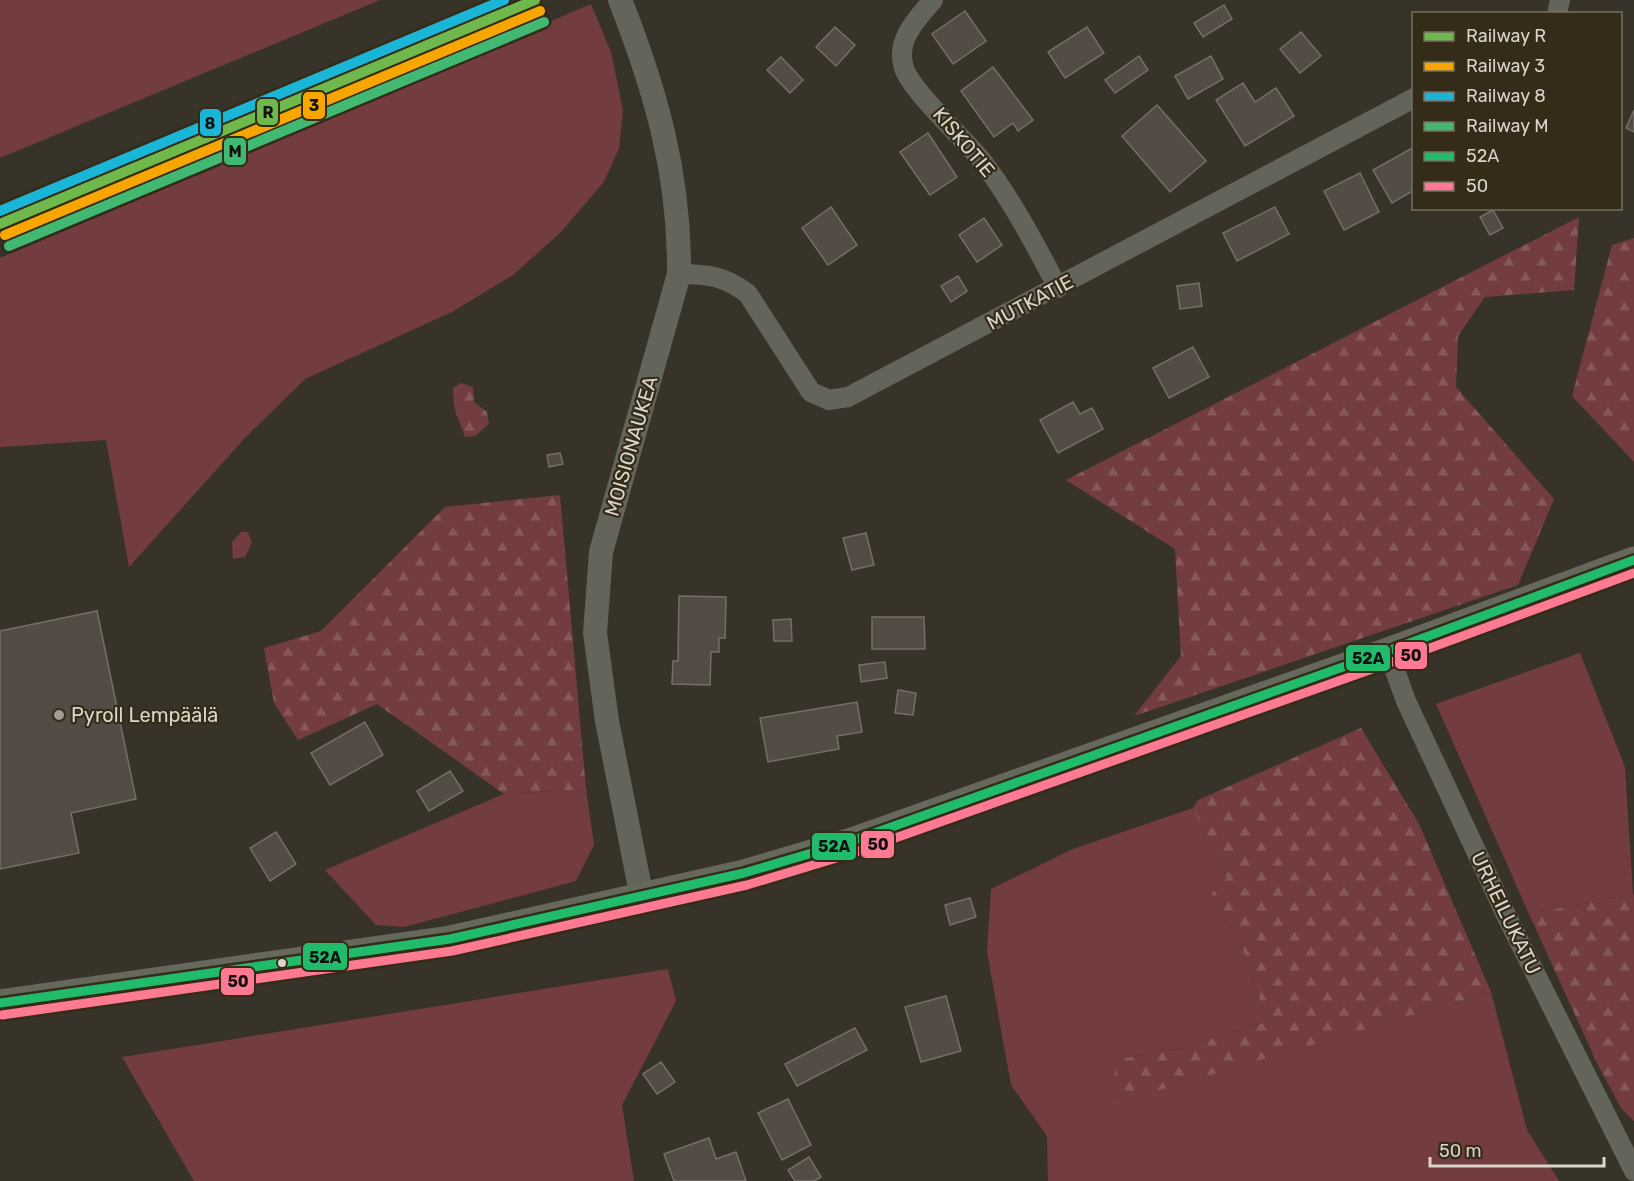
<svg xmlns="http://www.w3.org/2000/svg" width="1634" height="1181" font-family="Rubik,sans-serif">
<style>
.green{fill:#733d3f}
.forest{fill:url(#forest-firs)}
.building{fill:#524c45;stroke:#756e67;stroke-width:1.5}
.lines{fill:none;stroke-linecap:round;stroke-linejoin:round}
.minor{stroke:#63645a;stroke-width:20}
.tertiary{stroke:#63645a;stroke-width:24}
.secondary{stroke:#66685b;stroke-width:27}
.bus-1-casing{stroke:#342b19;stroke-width:14}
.bus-2-casing{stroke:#342b19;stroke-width:14}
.bus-1{stroke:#20bc6c;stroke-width:9}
.bus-2{stroke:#fe7a93;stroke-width:9}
.rail-1-casing{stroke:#342b19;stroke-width:15}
.rail-2-casing{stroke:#342b19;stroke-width:15}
.rail-3-casing{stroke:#342b19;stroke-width:15}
.rail-4-casing{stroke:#342b19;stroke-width:15}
.rail-1{stroke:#6eb84c;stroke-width:10}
.rail-2{stroke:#f7a600;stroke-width:10}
.rail-3{stroke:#1ab6d8;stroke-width:10}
.rail-4{stroke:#41b972;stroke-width:10}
.poi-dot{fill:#a19c91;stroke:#342b19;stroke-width:2}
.bus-dot{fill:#dad4c9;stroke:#342b19;stroke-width:2}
.labels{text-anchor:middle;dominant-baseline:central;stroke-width:4.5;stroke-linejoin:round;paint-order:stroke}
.street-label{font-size:20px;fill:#dad4c9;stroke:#342b19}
.poi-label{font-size:20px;fill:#dad4c9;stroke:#342b19;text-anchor:start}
.line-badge{stroke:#342b19;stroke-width:2}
.pale-badge-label{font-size:16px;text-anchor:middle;font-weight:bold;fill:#111}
</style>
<defs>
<pattern id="forest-firs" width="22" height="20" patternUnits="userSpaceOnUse" patternTransform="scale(1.5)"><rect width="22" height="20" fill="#733d3f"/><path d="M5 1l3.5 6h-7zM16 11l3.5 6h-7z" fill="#865859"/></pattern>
</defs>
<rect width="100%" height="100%" fill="#383329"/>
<g class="green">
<path d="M 0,0 L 380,0 L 0,158 Z"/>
<path d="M 591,4 L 611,52 L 623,111 L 619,149 L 603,183 L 561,232 L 513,275 L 452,312 L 305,379 L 244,439 L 129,567 L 106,440 L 0,447 L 0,258 Z"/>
<path d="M 241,532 L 248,532 L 252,542 L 245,557 L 233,559 L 232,542 Z"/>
<path d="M 1580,653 L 1625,767 L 1633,894 L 1529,914 L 1436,704 Z"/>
<path d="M 586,789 L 594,845 L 576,881 L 404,927 L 376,925 L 325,870 L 504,794 Z"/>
<path d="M 1193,808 L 1227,878 L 1214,913 L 1236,929 L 1267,1021 L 1183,1048 L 1115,1060 L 1116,1102 L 1491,992 L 1527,1130 L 1559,1181 L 1048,1181 L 1047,1136 L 1011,1085 L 987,952 L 991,889 L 1073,849 Z"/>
<path d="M 668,969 L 676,1001 L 622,1105 L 634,1181 L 194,1181 L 122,1057 Z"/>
</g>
<g class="forest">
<path d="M 1579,217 L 1574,290 L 1485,297 L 1458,336 L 1456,387 L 1554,499 L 1518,585 L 1134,716 L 1181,656 L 1175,549 L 1066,480 Z"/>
<path d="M 1634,238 L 1634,462 L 1572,396 L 1612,245 Z"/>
<path d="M 461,383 L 473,387 L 474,402 L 487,412 L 489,424 L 475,436 L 465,437 L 454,407 L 453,388 Z"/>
<path d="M 560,495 L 586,789 L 504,794 L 377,704 L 298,740 L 274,703 L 264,648 L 321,631 L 445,507 Z"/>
<path d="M 1361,728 L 1419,824 L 1491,992 L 1116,1103 L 1114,1060 L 1183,1048 L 1267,1021 L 1236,929 L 1214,913 L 1212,893 L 1227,878 L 1193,808 L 1198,800 Z"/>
<path d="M 1633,894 L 1634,896 L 1634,1121 L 1621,1108 L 1598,1065 L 1529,914 Z"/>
</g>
<g class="building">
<path d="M 1224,5 L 1232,19 L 1203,37 L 1194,23 Z"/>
<path d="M 965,11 L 986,41 L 953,64 L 932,34 Z"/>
<path d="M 835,27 L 855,45 L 836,66 L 816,47 Z"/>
<path d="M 1087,27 L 1104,53 L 1065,78 L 1048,52 Z"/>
<path d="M 1301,32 L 1321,56 L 1300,73 L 1280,49 Z"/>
<path d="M 1139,56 L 1148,70 L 1115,93 L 1105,80 Z"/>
<path d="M 1211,56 L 1223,79 L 1188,99 L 1175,76 Z"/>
<path d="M 781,57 L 803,80 L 790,93 L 767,70 Z"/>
<path d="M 993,67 L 1033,120 L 1018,131 L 1013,123 L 994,137 L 961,91 Z"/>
<path d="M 1243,83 L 1255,102 L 1276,88 L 1294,116 L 1245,146 L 1216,100 Z"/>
<path d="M 1157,105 L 1206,161 L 1170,192 L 1122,136 Z"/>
<path d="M 1634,110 L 1634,132 L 1626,128 Z"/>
<path d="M 928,133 L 957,177 L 930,195 L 900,152 Z"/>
<path d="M 1414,147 L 1414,190 L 1392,203 L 1373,170 Z"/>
<path d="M 1360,173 L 1379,212 L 1344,230 L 1324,191 Z"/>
<path d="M 831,207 L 857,245 L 828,265 L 802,228 Z"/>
<path d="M 1275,207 L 1289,234 L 1237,261 L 1223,233 Z"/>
<path d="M 1493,210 L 1503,228 L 1490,235 L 1480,217 Z"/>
<path d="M 984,218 L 1002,245 L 977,262 L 959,235 Z"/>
<path d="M 958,276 L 967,291 L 951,302 L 941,286 Z"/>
<path d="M 1199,283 L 1202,306 L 1180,309 L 1177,286 Z"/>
<path d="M 1193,347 L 1209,377 L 1169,398 L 1153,368 Z"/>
<path d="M 1073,402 L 1080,414 L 1092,408 L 1103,429 L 1058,453 L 1040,420 Z"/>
<path d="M 560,453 L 563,464 L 549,467 L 547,455 Z"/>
<path d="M 866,533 L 874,565 L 852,570 L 843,538 Z"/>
<path d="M 679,596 L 726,597 L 725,638 L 719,638 L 719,652 L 711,652 L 710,685 L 672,684 L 673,661 L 678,661 Z"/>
<path d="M 97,611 L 136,799 L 71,813 L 79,853 L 0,869 L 0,631 Z"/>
<path d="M 872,617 L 924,617 L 925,649 L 872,649 Z"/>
<path d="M 791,619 L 792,641 L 774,641 L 773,620 Z"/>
<path d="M 885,662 L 887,678 L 861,682 L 859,665 Z"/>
<path d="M 898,690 L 916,693 L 913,715 L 895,713 Z"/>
<path d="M 857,702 L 862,732 L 837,736 L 839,749 L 768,762 L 760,718 Z"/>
<path d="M 365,722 L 383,755 L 330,785 L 311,753 Z"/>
<path d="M 450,771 L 463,791 L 429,811 L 417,791 Z"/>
<path d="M 276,832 L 296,864 L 270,881 L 250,848 Z"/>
<path d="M 970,898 L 976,917 L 950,925 L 945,905 Z"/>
<path d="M 946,996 L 961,1051 L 921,1062 L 905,1007 Z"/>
<path d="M 855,1028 L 867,1050 L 797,1086 L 785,1064 Z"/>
<path d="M 661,1062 L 675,1082 L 657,1094 L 643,1074 Z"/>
<path d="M 788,1099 L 811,1145 L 782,1160 L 758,1113 Z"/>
<path d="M 709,1138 L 716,1159 L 736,1152 L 746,1181 L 674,1181 L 664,1154 Z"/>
<path d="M 809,1157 L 821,1177 L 814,1181 L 795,1181 L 788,1170 Z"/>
</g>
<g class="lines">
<g class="minor">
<path d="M 933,0 C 917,19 895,40 904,68 C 910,89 966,141 983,162 C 1013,202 1035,244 1058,288"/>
<path d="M 1557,14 L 1560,0"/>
<path d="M 679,274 C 708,274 725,276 748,294 L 811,392 L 829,400 L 848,397 L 1414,98"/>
<path d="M 1388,651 L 1406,701 L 1506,915 L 1634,1171"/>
</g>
<path class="tertiary" d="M 620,0 C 656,91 680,175 679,274 L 601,552 L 595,633 L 607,721 L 642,898"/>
<path class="secondary" d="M 0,1003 L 450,939 L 744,873 L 849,842 L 1388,651 L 1634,560"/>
<g class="bus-1-casing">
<path id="bus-1" d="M 0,1003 L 450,939 L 744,873 L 849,842 L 1388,651 L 1634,560"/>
</g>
<g class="bus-2-casing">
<path id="bus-2" d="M 2,1015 L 452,951 L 747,885 L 853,853 L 1392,662 L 1634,573"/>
</g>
<use href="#bus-1" class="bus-1"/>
<use href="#bus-2" class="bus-2"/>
<g class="rail-1-casing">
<path id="rail-1" d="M 0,224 L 535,0"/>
</g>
<g class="rail-2-casing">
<path id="rail-2" d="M 5,235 L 540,11"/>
</g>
<g class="rail-3-casing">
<path id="rail-3" d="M 0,211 L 504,0"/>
</g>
<g class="rail-4-casing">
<path id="rail-4" d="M 9,246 L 544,22"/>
</g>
<use href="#rail-1" class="rail-1"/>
<use href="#rail-2" class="rail-2"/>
<use href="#rail-3" class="rail-3"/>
<use href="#rail-4" class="rail-4"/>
</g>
<circle class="poi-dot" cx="59" cy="715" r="6"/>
<circle class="bus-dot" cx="282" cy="963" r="5"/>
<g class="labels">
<g class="street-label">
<text transform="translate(964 142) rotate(50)">KISKOTIE</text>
<text transform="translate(1030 302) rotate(-28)">MUTKATIE</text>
<text transform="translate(631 446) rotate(-74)">MOISIONAUKEA</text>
<text transform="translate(1506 913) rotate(64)">URHEILUKATU</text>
</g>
<g class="poi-label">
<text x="71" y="715">Pyroll Lempäälä</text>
</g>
</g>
<g class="line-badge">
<rect x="302" y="91" width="24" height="29" rx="6" fill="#f7a600"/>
<rect x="256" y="98" width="23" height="28" rx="6" fill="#6eb84c"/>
<rect x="199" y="108" width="23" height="29" rx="6" fill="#1ab6d8"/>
<rect x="223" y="137" width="24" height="29" rx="6" fill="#41b972"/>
<rect x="1394" y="641" width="34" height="29" rx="6" fill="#fe7a93"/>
<rect x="1345" y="644" width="46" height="28" rx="6" fill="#20bc6c"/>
<rect x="860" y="830" width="35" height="29" rx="6" fill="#fe7a93"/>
<rect x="811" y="832" width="46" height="29" rx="6" fill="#20bc6c"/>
<rect x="302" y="942" width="46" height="29" rx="6" fill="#20bc6c"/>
<rect x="220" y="967" width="35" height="29" rx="6" fill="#fe7a93"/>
</g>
<g class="pale-badge-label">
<text x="314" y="111">3</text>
<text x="268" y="118">R</text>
<text x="210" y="129">8</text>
<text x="235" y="157">M</text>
<text x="1411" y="661">50</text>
<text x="1368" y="664">52A</text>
<text x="878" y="850">50</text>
<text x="834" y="852">52A</text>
<text x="325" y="963">52A</text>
<text x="238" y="987">50</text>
</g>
<rect x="1412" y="12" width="210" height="198" fill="#342b19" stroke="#766f5f" stroke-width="1.5"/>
<rect x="1424" y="32" width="30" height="9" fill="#6eb84c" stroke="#766f5f" stroke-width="1.5"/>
<text x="1466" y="42" font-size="18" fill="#dad4c9">Railway R</text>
<rect x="1424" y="62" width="30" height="9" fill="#f7a600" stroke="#766f5f" stroke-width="1.5"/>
<text x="1466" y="72" font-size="18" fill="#dad4c9">Railway 3</text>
<rect x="1424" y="92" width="30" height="9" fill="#1ab6d8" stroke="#766f5f" stroke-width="1.5"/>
<text x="1466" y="102" font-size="18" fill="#dad4c9">Railway 8</text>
<rect x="1424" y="122" width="30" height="9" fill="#41b972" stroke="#766f5f" stroke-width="1.5"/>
<text x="1466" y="132" font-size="18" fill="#dad4c9">Railway M</text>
<rect x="1424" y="152" width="30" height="9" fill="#20bc6c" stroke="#766f5f" stroke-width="1.5"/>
<text x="1466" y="162" font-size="18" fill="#dad4c9">52A</text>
<rect x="1424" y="182" width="30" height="9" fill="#fe7a93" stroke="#766f5f" stroke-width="1.5"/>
<text x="1466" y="192" font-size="18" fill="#dad4c9">50</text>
<path d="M1430 1157v9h174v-9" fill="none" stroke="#dad4c9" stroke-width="3"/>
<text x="1439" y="1157" font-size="18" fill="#dad4c9" stroke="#342b19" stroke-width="4.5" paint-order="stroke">50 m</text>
</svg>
